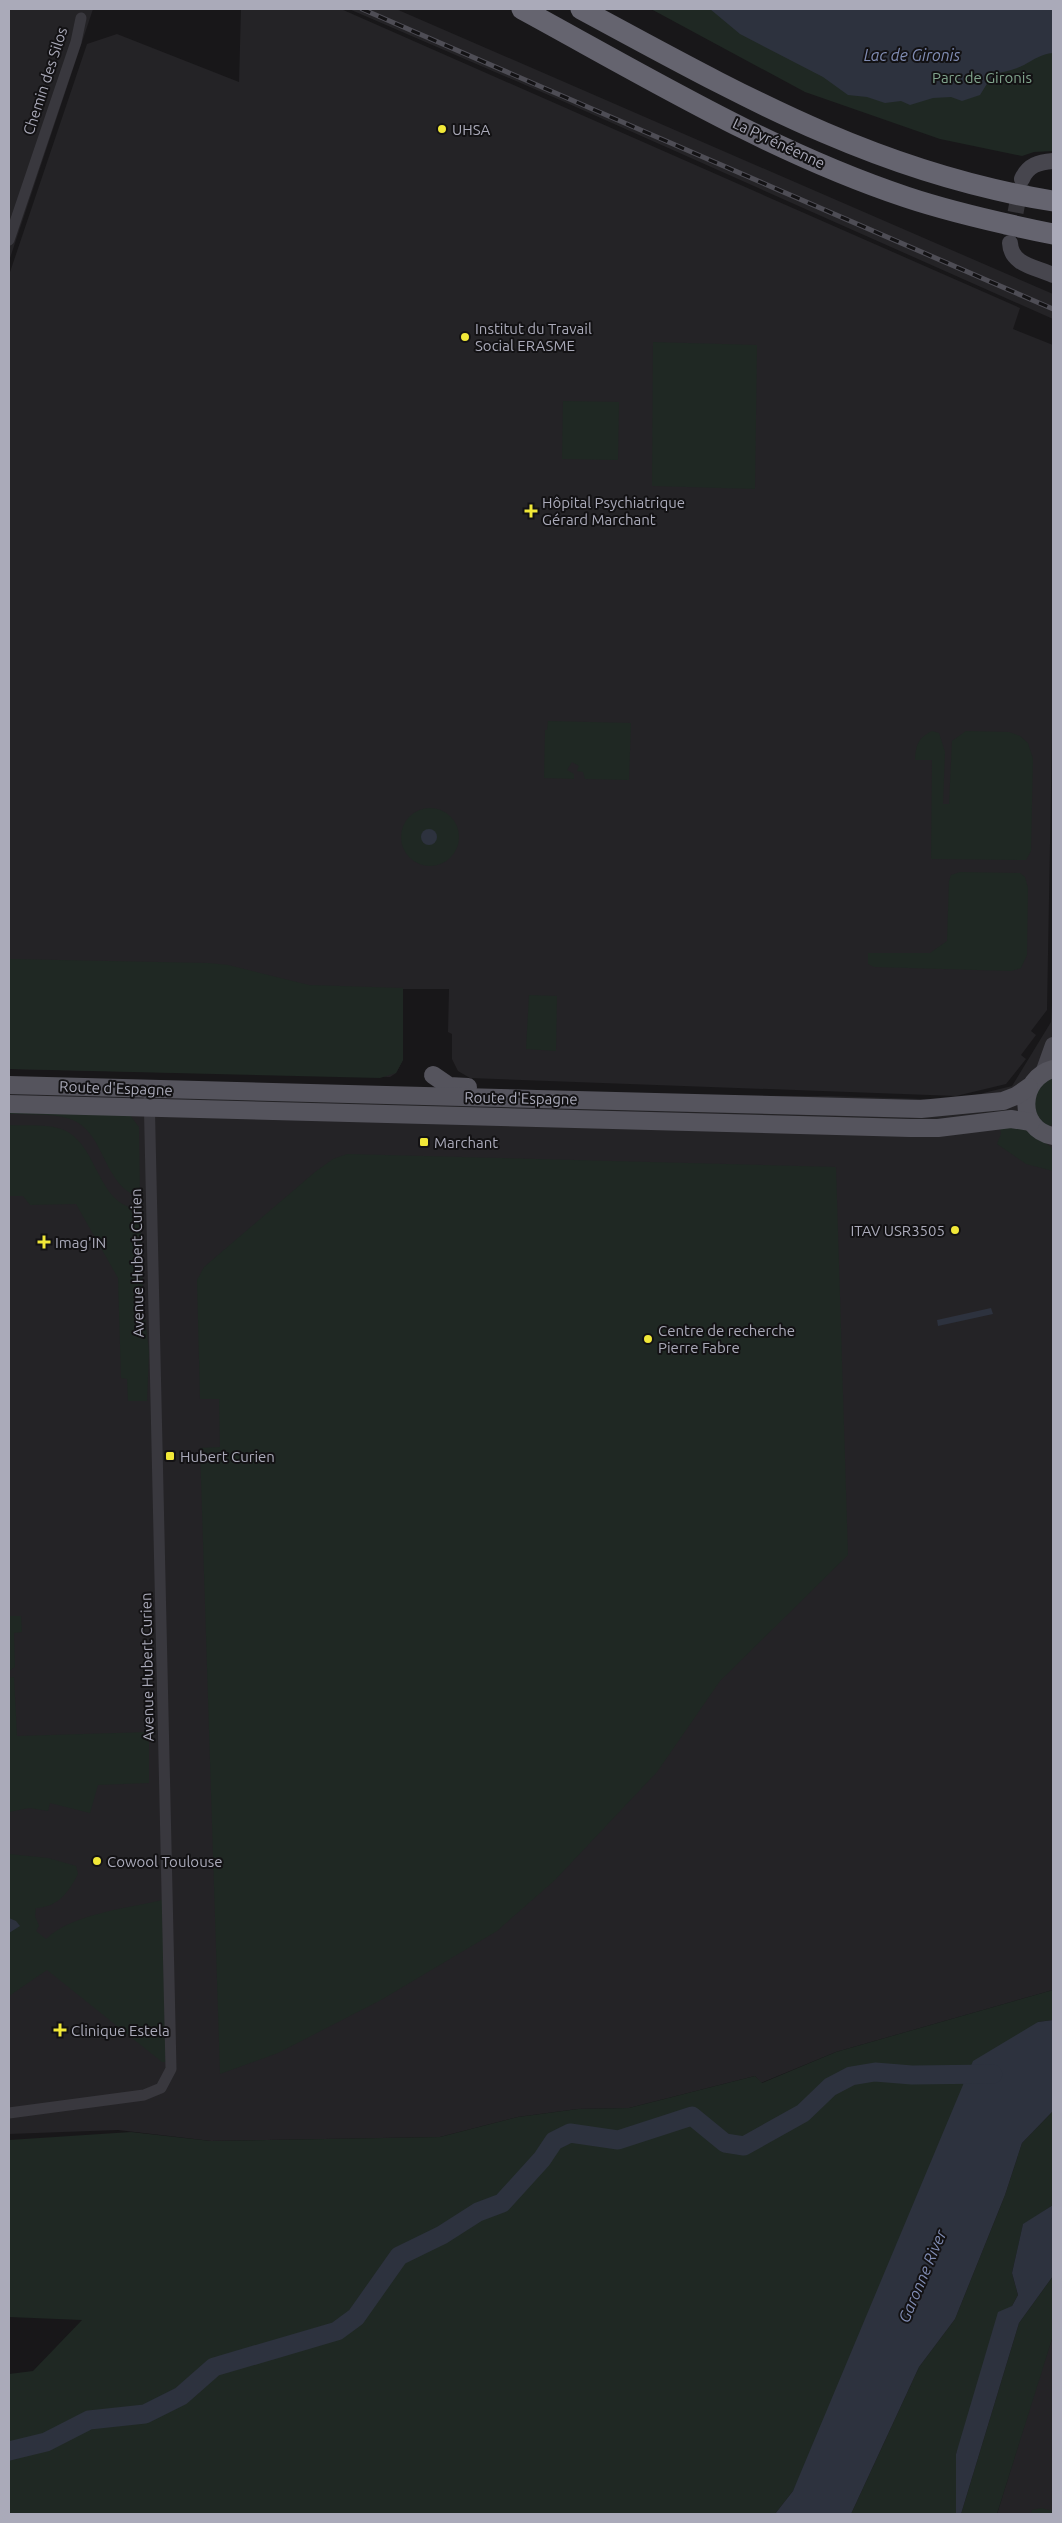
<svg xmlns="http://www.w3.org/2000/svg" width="1062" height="2523" font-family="Ubuntu,sans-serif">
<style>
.built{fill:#242326}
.green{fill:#1f2823}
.water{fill:#2d323e}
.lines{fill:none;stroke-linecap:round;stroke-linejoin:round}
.river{stroke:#2d323e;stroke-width:19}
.secondary-tunnel{stroke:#353439;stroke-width:16;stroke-dasharray:16 8;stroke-linecap:butt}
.street{stroke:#39383e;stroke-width:11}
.secondary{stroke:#47464e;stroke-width:16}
.primary{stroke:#55545d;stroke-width:18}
.highway{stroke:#65646f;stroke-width:21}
.rail-casing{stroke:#4e4d55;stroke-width:5}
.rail{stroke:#131214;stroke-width:3;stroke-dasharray:9;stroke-linecap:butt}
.poi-dot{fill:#f1e838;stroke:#131214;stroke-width:2}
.labels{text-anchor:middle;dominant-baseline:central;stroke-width:4;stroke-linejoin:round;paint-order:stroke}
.park-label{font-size:15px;fill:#81a48d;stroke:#131214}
.street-label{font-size:15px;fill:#aaaab9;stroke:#131214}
.poi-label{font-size:15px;fill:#aaaab9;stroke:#131214;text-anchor:start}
.water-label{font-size:16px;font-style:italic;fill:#818db4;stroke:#131214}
</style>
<rect width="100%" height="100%" fill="#181719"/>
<g class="built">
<path d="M 9,9 L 93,9 L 9,261 Z"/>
<path d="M 241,9 L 341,9 L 1020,308 L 1013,329 L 1053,345 L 1053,677 L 1047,1010 L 1031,1031 L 1036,1035 L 1021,1055 L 1026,1059 L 1006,1084 L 956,1096 L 470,1078 L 458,1071 L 452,1059 L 452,1034 L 448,1032 L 449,989 L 403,989 L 403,1060 L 396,1073 L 390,1077 L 9,1069 L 9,275 L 87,44 L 117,34 L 239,82 Z"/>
<path d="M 349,9 L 396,9 L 1053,294 L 1053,319 L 567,103 Z"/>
<path d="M 1053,984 L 1053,1990 L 836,2052 L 761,2083 L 755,2076 L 629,2108 L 578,2109 L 518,2117 L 440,2137 L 211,2141 L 118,2130 L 9,2134 L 9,1077 L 607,1095 L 829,1096 L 955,1100 L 1012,1086 L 1051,1022 Z"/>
<path d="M 1053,2336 L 1053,2514 L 997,2514 L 1041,2371 Z"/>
</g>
<g class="green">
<path d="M 651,9 L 1053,9 L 1053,151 L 1034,152 L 1022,156 L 940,139 L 805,92 Z"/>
<path d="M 653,342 L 757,345 L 755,489 L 652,486 Z"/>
<path d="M 563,401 L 619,402 L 618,460 L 562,459 Z"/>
<path d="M 548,721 L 631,723 L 629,780 L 585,779 L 583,772 L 577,771 L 579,766 L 572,762 L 567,770 L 574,774 L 574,779 L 544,778 L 545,730 L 547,730 Z"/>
<path d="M 932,731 L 939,733 L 945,752 L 943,804 L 949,804 L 952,741 L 966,731 L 1009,732 L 1020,736 L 1028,743 L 1033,759 L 1031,851 L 1026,860 L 931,859 L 932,760 L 915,760 C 916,745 918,738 932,731 Z"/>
<circle cx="430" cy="837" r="29"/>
<path d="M 960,872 L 1020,873 L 1025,877 L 1028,888 L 1027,955 L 1021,968 L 1011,971 L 874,967 L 868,964 L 868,953 L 930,953 L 947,941 L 949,881 L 951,875 Z"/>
<path d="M 9,959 L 208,963 L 228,965 L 309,985 L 403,988 L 403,1060 L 396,1073 L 380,1078 L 9,1069 Z"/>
<path d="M 529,995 L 557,996 L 556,1051 L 526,1049 Z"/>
<path d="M 1053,1077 L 1053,1123 L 1049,1127 L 1043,1123 L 1033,1110 L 1038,1086 Z"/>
<path d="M 9,1109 L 129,1114 L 139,1127 L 140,1197 C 102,1186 106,1131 70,1119 C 51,1113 28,1115 9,1114 Z"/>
<path d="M 9,1125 C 27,1126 50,1123 66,1131 C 99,1148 98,1207 140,1209 L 143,1299 L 149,1352 L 147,1401 L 128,1401 L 127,1379 L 121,1378 L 118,1278 L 76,1204 L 30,1205 L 23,1196 L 9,1196 Z"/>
<path d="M 1021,1125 L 1051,1147 L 1053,1150 L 1053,1171 L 1026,1164 L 997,1144 L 1001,1134 L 1000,1127 Z"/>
<path d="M 347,1154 L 836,1167 L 848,1555 L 720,1681 L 657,1772 L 555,1880 L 497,1931 L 381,2000 L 278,2053 L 220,2074 L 200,1448 L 220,1447 L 219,1399 L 200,1399 L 197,1280 L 204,1267 L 315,1172 L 333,1159 Z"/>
<path d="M 9,1616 L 21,1616 L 22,1632 L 14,1633 L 15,1667 L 9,1671 Z"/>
<path d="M 14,1677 L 17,1736 L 149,1732 L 149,1783 L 98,1785 L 90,1813 L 50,1803 L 48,1811 L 29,1808 L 9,1812 L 9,1678 Z"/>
<path d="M 9,1854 L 48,1858 L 76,1866 L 78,1874 C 68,1893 58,1907 36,1908 L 35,1916 L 39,1926 L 36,1931 L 46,1939 C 71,1914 129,1908 162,1900 L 166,2062 L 162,2062 L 47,1970 L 9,1996 Z"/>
<path d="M 1053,1990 L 1053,2020 L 1038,2022 L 793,2491 L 775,2514 L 9,2514 L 9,2374 L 33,2371 L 82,2320 L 9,2317 L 9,2140 L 131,2132 L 211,2141 L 440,2137 L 518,2117 L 578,2109 L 629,2108 L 755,2076 L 762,2083 L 836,2052 Z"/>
<path d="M 1053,2111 L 1053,2205 L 1023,2225 L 1012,2273 L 1018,2295 L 1012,2306 L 956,2454 L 956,2514 L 851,2514 L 919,2367 L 955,2319 L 1005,2195 L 1022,2143 Z"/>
<path d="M 1053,2276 L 1053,2336 L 997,2514 L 961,2514 L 1019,2323 Z"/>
<path d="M 1041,2508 L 1053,2511 L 1053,2514 L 1031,2514 L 1032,2510 Z"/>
</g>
<g class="water">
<path d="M 710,9 L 1053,9 L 1053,53 C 1041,54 1035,59 1024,65 C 1014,70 1004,72 993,74 L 980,95 L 962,101 L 951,97 L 933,98 L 910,105 L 901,101 L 885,103 L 867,97 L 848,95 L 823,77 L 740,34 Z"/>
<circle cx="429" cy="837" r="8"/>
<path d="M 991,1308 L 993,1314 L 938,1326 L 937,1320 Z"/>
<path d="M 9,1918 L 16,1921 L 20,1926 L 9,1933 Z"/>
<path d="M 1053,2020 L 1053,2111 L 1022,2143 L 1005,2195 L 955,2319 L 919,2367 L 851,2514 L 775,2514 L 793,2491 L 973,2061 L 1038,2022 Z"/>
<path d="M 1053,2205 L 1053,2276 L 1019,2323 L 961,2514 L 956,2514 L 956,2454 L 998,2312 L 1012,2306 L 1018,2295 L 1012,2273 L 1023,2224 Z"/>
</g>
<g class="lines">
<path class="river" d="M 9,2451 L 46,2442 L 89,2420 L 145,2414 L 181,2396 L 214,2367 L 337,2331 L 356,2317 L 399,2256 L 442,2235 L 478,2212 L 502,2203 L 542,2159 L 554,2141 L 570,2133 L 618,2140 L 692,2116 L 725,2143 L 744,2146 L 803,2113 L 830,2087 L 851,2076 L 875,2072 L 912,2075 L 993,2074"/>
<path class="secondary-tunnel" d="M 1011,236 L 1021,184"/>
<g class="street">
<path d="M 9,240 L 76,42 L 81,18"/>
<path d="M 9,2113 L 144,2095 L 161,2088 L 171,2069 L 149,1089"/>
</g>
<g class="secondary">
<path d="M 1022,179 C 1028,165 1039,162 1053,161"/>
<path d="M 1010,243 C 1011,265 1036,267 1053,275"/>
<path d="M 1043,1073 L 1053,1045"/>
</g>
<g class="primary">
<path d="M 1053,1069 C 1019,1078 1016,1129 1053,1136"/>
<path d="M 433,1075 L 449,1086 L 468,1087"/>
<path d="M 9,1085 L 921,1109 L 1003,1101 L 1016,1096 L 1029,1087"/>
<path d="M 9,1104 L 910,1128 L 938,1128 L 1011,1119 L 1031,1122"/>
</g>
<g class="highway">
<path d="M 522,9 C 647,77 771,152 906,197 C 954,213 1004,224 1053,234"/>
<path d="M 581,9 C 737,93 876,173 1053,201"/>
</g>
<g class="rail-casing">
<path id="rail" d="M 362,9 L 1053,309"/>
</g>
<use href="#rail" class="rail"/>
</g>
<g class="poi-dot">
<circle cx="442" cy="129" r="5"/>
<circle cx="465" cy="337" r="5"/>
<path d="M528.5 503.5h5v5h5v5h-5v5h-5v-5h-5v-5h5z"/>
<rect x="419" y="1137" width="10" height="10" rx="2.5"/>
<circle cx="955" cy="1230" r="5"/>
<path d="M41.5 1234.5h5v5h5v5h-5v5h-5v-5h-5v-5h5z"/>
<circle cx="648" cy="1339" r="5"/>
<rect x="165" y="1451" width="10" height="10" rx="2.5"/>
<circle cx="97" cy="1861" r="5"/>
<path d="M57.5 2022.5h5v5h5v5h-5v5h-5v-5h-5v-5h5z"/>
</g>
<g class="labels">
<g class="park-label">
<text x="982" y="77">Parc de Gironis</text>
</g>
<g class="street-label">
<text transform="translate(45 81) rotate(-72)">Chemin des Silos</text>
<text transform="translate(779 143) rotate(25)">La Pyrénéenne</text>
<text transform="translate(116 1088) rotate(2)">Route d'Espagne</text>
<text transform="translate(521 1098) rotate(1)">Route d'Espagne</text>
<text transform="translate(137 1263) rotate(-91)">Avenue Hubert Curien</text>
<text transform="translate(147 1667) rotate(-91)">Avenue Hubert Curien</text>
</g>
<g class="poi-label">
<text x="452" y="129">UHSA</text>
<text x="475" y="328">Institut du Travail<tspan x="475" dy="17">Social ERASME</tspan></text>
<text x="542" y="502">Hôpital Psychiatrique<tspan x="542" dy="17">Gérard Marchant</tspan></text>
<text x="434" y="1142">Marchant</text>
<text x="945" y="1230" text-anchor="end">ITAV USR3505</text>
<text x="55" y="1242">Imag'IN</text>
<text x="658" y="1330">Centre de recherche<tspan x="658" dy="17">Pierre Fabre</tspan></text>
<text x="180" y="1456">Hubert Curien</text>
<text x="107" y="1861">Cowool Toulouse</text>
<text x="71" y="2030">Clinique Estela</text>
</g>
<g class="water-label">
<text x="912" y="55">Lac de Gironis</text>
<text transform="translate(922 2276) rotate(-67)">Garonne River</text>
</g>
</g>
<rect width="1062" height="2523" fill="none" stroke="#aaaab9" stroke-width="20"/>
</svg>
